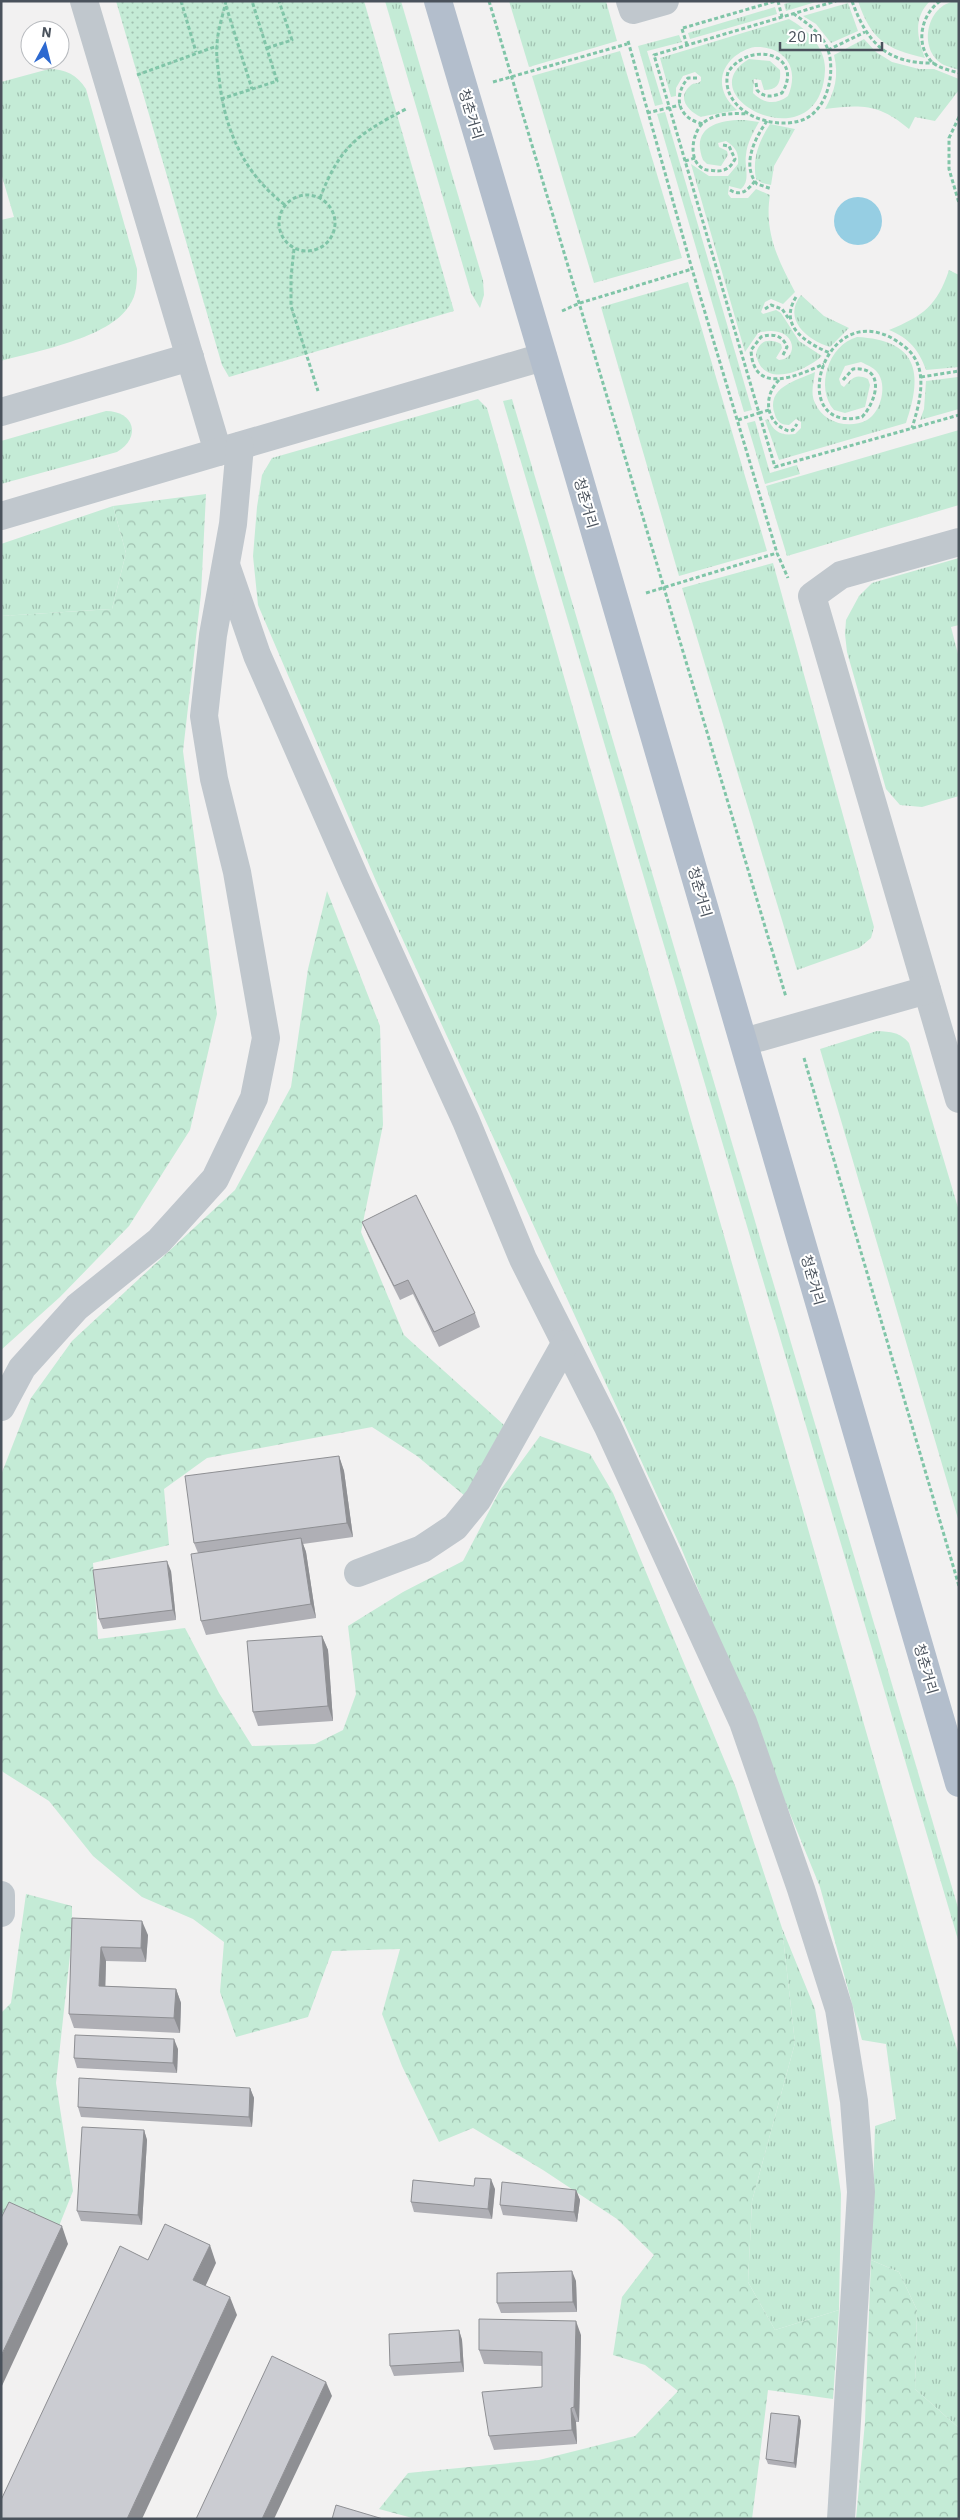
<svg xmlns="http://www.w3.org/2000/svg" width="960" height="2520" font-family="'IBM Plex Sans','Noto Sans KR',sans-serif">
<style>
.grass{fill:url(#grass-tufts)}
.forest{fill:url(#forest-crowns)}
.park{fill:url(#park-dots)}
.water{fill:#96cee3}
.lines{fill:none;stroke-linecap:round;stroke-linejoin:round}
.path{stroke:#80c5a8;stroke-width:3;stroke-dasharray:4 2.5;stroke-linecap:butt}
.minor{stroke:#c0c7cd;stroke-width:28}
.major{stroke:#b3becc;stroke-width:28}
.wall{fill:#afafb5}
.shaded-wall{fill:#8e8f93}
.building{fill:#cbccd2;stroke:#8e8f93}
.labels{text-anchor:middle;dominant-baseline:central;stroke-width:4;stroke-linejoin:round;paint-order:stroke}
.street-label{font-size:14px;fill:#4a525c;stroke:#fff}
</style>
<defs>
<pattern id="grass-tufts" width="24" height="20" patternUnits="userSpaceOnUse" patternTransform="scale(1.25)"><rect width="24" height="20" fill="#c4ebd6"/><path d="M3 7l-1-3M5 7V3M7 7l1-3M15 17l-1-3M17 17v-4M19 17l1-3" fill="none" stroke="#a1c1b1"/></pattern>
<pattern id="forest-crowns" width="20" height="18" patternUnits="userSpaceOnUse" patternTransform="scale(1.25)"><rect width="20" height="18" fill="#c4ebd6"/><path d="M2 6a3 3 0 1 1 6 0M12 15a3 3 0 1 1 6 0" fill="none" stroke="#a1c1b1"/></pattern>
<pattern id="park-dots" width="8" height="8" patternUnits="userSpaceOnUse" patternTransform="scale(1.25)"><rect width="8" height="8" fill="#c4ebd6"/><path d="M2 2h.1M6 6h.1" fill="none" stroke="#a1c1b1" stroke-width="1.8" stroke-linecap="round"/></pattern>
</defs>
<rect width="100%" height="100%" fill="#f2f1f1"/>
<g class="grass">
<path d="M 385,1 L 401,1 L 483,280 L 484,295 L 480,308 L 471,293 Z"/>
<path d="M 509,1 L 606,1 L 617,41 L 529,67 Z"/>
<path d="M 794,1 L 819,1 L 786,11 L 784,4 Z"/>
<path d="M 858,1 L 930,1 C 913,18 917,37 925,58 C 886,49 871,40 858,1 Z"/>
<path d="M 959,1 L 959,70 C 954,68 948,67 944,65 C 916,50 927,1 959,1 Z"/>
<path d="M 848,3 L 858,31 L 831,43 L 816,24 L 803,16 Z"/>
<path d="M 775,7 L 777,14 L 690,39 L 688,33 Z"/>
<path d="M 789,19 C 807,29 826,48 825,70 C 821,165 685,97 749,59 L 770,61 L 780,70 C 781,83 778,90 764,90 L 761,80 L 754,79 L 753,93 C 764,104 776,105 788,96 C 800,68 785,46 755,47 C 747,48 739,53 734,57 C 716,73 719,95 737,110 C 735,111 707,115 701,117 C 689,112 676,98 690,86 C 694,82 696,85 701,81 L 701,77 L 695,72 L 683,76 L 676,88 L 676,96 L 671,97 L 660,58 Z"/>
<path d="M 679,35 L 682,42 L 647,51 L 663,104 L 655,106 L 638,46 Z"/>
<path d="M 864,39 L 876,52 L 892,62 L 919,69 L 934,69 L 959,79 L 959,90 L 935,121 L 915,117 L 909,129 C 880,104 861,104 825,109 C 835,91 839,76 834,55 Z"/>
<path d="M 620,51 L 682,258 L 594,283 L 532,76 Z"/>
<path d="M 49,69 C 66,69 77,75 86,89 L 137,269 C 137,282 137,295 129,306 C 109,338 37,351 1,361 L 1,220 L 14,217 L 1,173 L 1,82 Z"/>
<path d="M 665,112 L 752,410 L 744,412 L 657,114 Z"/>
<path d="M 745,120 L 759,122 C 753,133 747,143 746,155 C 744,166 751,181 741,189 L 729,186 L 728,194 L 731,198 L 748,198 L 756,189 L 770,195 C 764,232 778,260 795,292 L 783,304 L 771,299 L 765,302 L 761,312 L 763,314 L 776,310 L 781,313 L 799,341 L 822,356 C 804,372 762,389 756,354 C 759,340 769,338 781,344 L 782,348 L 776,358 L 779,360 C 801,359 796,322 758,333 L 745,352 L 691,164 L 709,176 L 728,176 L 738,164 C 739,152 735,147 726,141 L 718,143 L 719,147 L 727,151 L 728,155 L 721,166 L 707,164 L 703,160 C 690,127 719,119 745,120 Z"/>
<path d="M 770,124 L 795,129 L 774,166 L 771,185 L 762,183 L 756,179 C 752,159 759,141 770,124 Z"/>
<path d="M 949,270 L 959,275 L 959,367 L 926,370 C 919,350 909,338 889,330 C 923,316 937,306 949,270 Z"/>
<path d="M 688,282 L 767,551 L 679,576 L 601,307 Z"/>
<path d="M 801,295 L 824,316 L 849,328 L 830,347 C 807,340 782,319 801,295 Z"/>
<path d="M 857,337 C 917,340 924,372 906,423 L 779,460 L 765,420 L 768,419 C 774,432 781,436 795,434 L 801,428 L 801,422 L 796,419 L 789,425 C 782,425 777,422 775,415 C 765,387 796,381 815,372 C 814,382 810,393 815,403 C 823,422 848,430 867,420 C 881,412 888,385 877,372 C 873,367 867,365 861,362 L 845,366 L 839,379 L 841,385 L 844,387 C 853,377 856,374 868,379 L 870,385 L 865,407 L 845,413 L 834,410 C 815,388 828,345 857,337 Z"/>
<path d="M 958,377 L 959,409 L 920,420 L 924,409 L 926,381 Z"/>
<path d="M 478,399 L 487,408 L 959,2056 L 959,2428 L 915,2389 L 917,2310 L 899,2272 L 871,2260 L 875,2126 L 896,2119 L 886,2044 L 862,2040 L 820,1887 L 682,1550 L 376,881 L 258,605 L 253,556 L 257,507 L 262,475 L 272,458 Z"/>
<path d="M 512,399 L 959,1911 L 959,1943 L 503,401 Z"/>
<path d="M 106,411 C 134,411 142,437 117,452 L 1,484 L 1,441 Z"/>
<path d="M 755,421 L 770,473 L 797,465 L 800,474 L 765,484 L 747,423 Z"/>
<path d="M 959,430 L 959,505 L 787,556 L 766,486 Z"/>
<path d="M 113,506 L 126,553 L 112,609 L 1,616 L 1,544 Z"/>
<path d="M 959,558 L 959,625 L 951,627 L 959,658 L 959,796 L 922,807 L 900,805 L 886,789 L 847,652 L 845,634 L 846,620 L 859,596 L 872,583 Z"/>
<path d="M 773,563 L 874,927 L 871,938 L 859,948 L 797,970 L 682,588 Z"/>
<path d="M 877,1031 C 891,1032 900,1032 909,1043 L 959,1211 L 959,1522 L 820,1049 Z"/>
<path d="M 782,1928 L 815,2009 L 841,2194 L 839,2310 L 775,2330 L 748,2282 L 752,2201 L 795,2043 Z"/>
</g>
<g class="forest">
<path d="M 206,494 L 201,594 L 183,751 L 217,1014 L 190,1130 L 129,1226 L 60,1297 L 1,1350 L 1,616 L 112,609 L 126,553 L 113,506 Z"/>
<path d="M 327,891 L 380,1026 L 383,1125 L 361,1232 L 404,1335 L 504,1425 L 465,1496 L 417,1456 L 372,1427 L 207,1458 L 164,1489 L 169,1545 L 93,1563 L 98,1639 L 185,1628 L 219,1693 L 252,1746 L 315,1744 L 343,1730 L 356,1694 L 348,1626 L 403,1592 L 463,1561 L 499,1492 L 540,1436 L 590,1454 L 613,1493 L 736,1788 L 782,1928 L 795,2043 L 752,2201 L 748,2282 L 775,2330 L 839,2310 L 833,2399 L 768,2390 L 752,2519 L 416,2519 L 379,2509 L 408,2473 L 539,2460 L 635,2436 L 678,2391 L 645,2365 L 613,2355 L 622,2297 L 654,2255 L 617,2219 L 543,2170 L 473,2128 L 439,2142 L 402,2066 L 382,2014 L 400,1949 L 332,1951 L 308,2017 L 236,2037 L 220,1992 L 224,1942 L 193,1919 L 142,1897 L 93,1856 L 49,1801 L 3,1772 L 1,1768 L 1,1475 L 31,1398 L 72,1341 L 235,1190 L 291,1087 L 308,969 Z"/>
<path d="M 26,1894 L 72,1906 L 72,1937 L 56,2083 L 73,2191 L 57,2231 L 1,2221 L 1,2013 L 11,2003 Z"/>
<path d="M 871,2260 L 899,2272 L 917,2310 L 915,2389 L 959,2428 L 959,2519 L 856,2519 L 865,2422 Z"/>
</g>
<path class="park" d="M 116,1 L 364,1 L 454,311 L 229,377 L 222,365 Z"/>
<circle class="water" cx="858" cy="221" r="24"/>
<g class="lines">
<g class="path">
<path d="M 181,1 L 196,52"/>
<path d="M 226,1 C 223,15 217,32 217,46 C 216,56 218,67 219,77 C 224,128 243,173 285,205"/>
<path d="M 489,1 L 786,997"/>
<path d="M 778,1 L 782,17"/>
<path d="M 852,1 C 867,43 887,64 934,63"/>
<path d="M 940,1 C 922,14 915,42 930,60 C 937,68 949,70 959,73"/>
<path d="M 226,6 L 252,89"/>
<path d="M 683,28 L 776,1"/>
<path d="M 682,29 L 687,45"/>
<path d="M 628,41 L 692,269 L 777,553 L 788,578"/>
<path d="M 267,48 L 292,40 L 279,1"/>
<path d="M 828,50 L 865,32"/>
<path d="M 137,75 L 217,46"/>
<path d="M 697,78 L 688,78 C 673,96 677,118 703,124"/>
<path d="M 493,82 L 627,44"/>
<path d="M 756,83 L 757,90 C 764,98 772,97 782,93 C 805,55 751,39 728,72 C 719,109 768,130 799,121 C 827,114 836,73 828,50 C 823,34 807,23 794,14"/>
<path d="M 221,99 L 277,81 L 252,1"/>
<path d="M 647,113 L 680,105"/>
<path d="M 959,117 L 949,138 L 949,169 L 959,203"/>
<path d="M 767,121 C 755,138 741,165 757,184 L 772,189"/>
<path d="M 723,145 L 729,146 L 735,159 C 731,167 726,171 717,171 C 713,170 706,171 702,168 C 688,159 692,133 703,123 C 715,113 733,113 748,114"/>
<path d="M 685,161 L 695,158"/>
<path d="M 730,190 C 741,197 748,190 755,181"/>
<circle cx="307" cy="223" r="28"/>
<path d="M 320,198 C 340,146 358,134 406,109"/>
<path d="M 294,249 L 291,277 L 291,306 L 318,391"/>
<path d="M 796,297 C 778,326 806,343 830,353"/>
<path d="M 765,309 L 771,305 L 782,309 L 789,319"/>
<path d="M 562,311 L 580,303 L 692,269"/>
<path d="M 783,355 L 787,347 C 783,335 772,333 761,337 L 751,350 C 753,397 799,375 824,364"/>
<path d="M 921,377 L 959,371"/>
<path d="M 779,380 C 762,397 766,424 789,431 L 793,430 L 797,424"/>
<path d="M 843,380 L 853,369 C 886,366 877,401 862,417 C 781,436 826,283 905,347 C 930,367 920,402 912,428"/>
<path d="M 769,410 L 759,413 L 654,55 L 836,1"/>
<path d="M 738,420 L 759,413 L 775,467 L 959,415"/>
<path d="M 646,593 L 777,553"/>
<path d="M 804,1058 L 959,1586"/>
</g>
<g class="minor">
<path d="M 84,1 L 218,452 L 543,357"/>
<path d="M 630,1 L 633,10 L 665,1"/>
<path d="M 1,412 L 190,357"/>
<path d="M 1,516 L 218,452"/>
<path d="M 959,542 L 841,575 L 812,596 L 959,1099"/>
<path d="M 226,565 L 257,655 L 355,878 L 466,1121 L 523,1259 L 608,1427 L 743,1722 L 801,1889 L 839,2009 L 854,2101 L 861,2192 L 841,2519"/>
<path d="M 744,1042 L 927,990"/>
<path d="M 1,1407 L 22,1368 L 77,1307 L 159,1241 L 215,1179 L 254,1098 L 266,1038 L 237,872 L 214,779 L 204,716 L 213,635 L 233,524 L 240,446"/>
<path d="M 358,1573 L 422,1549 L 455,1527 L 478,1499 L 565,1344"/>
<path d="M 1,1895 L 1,1913"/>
</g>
<path class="major" d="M 438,1 L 576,467 L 959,1783"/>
</g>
<g class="wall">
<path d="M 362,1222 L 475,1313 L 480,1327 L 439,1347 L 413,1294 L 400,1300 L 368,1236 Z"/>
<path d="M 339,1456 L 344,1471 L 353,1537 L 303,1544 L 306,1552 L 316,1618 L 206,1635 L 201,1621 L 198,1553 L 194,1543 Z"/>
<path d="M 171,1571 L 176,1620 L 103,1629 L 99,1619 Z"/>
<path d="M 322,1636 L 328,1650 L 333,1721 L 258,1726 L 253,1712 Z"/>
<path d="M 72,1918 L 148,1935 L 146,1962 L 106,1961 L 105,1986 L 176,1989 L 181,2003 L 180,2033 L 74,2028 L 69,2014 Z"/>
<path d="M 178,2049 L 177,2073 L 77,2068 L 74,2058 Z"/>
<path d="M 250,2088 L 254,2098 L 252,2127 L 81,2117 L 78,2107 Z"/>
<path d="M 144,2130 L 147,2140 L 142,2225 L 81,2221 L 77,2211 Z"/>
<path d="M 495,2189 L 492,2219 L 414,2212 L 411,2202 Z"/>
<path d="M 576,2190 L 580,2200 L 577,2222 L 503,2215 L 500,2205 Z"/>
<path d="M 576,2281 L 577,2312 L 501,2313 L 497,2303 Z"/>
<path d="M 459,2330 L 462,2340 L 464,2372 L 394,2376 L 390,2366 Z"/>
<path d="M 581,2335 L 579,2422 L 576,2422 L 577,2444 L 494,2450 L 489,2436 L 542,2387 L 542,2366 L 484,2364 L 479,2350 Z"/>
<path d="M 799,2416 L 801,2421 L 796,2468 L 768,2464 L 766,2459 Z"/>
</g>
<g class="shaded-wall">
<path d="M 339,1456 L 344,1471 L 353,1537 L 347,1523 Z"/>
<path d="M 301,1538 L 306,1552 L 316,1618 L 311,1604 Z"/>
<path d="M 167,1561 L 171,1571 L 176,1620 L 173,1610 Z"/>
<path d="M 322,1636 L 328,1650 L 333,1721 L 328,1706 Z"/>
<path d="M 142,1921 L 148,1935 L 146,1962 L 141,1948 Z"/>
<path d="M 101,1947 L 106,1961 L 105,2000 L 99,1986 Z"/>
<path d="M 176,1989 L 181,2003 L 180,2033 L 174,2018 Z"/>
<path d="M 174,2039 L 178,2049 L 177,2073 L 173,2063 Z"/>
<path d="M 250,2088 L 254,2098 L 252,2127 L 249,2117 Z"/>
<path d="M 144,2130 L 147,2140 L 142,2225 L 138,2215 Z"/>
<path d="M 491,2179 L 495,2189 L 492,2219 L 488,2209 Z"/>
<path d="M 576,2190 L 580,2200 L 577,2222 L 574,2212 Z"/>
<path d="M 62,2226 L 68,2244 L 1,2388 L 1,2356 Z"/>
<path d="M 210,2245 L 216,2263 L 200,2298 L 193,2280 Z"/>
<path d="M 572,2271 L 576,2281 L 577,2312 L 573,2302 Z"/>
<path d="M 230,2297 L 237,2315 L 142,2519 L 127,2519 Z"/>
<path d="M 576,2321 L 581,2335 L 579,2422 L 574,2407 Z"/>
<path d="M 459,2330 L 462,2340 L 464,2372 L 461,2362 Z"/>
<path d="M 326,2382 L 332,2396 L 274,2519 L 262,2519 Z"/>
<path d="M 571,2408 L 576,2422 L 577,2444 L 572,2430 Z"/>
<path d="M 799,2416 L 801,2421 L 796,2468 L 794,2463 Z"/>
</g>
<g class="building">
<path d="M 416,1195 L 475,1313 L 434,1332 L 408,1280 L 394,1286 L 362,1222 Z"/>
<path d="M 339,1456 L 347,1523 L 194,1543 L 185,1476 Z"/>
<path d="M 301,1538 L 311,1604 L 201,1621 L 191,1554 Z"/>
<path d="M 167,1561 L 173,1610 L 99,1619 L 93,1570 Z"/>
<path d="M 322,1636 L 328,1706 L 253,1712 L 247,1641 Z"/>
<path d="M 72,1918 L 142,1921 L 141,1948 L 101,1947 L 99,1986 L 176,1989 L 174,2018 L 69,2014 Z"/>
<path d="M 75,2035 L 174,2039 L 173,2063 L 74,2058 Z"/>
<path d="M 79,2078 L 250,2088 L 249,2117 L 78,2107 Z"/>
<path d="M 82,2127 L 144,2130 L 138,2215 L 77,2211 Z"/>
<path d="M 475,2178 L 491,2179 L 488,2209 L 411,2202 L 413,2180 L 474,2186 Z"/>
<path d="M 502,2182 L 576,2190 L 574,2212 L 500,2205 Z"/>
<path d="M 9,2202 L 62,2226 L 1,2356 L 1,2218 Z"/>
<path d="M 165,2224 L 210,2245 L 193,2280 L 230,2297 L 127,2519 L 1,2519 L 1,2500 L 120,2246 L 148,2260 Z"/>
<path d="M 572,2271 L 573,2302 L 497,2303 L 497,2273 Z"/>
<path d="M 479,2319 L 576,2321 L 574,2407 L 571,2408 L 572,2430 L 489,2436 L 482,2392 L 542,2387 L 542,2352 L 479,2350 Z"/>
<path d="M 459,2330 L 461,2362 L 390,2366 L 389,2334 Z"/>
<path d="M 272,2356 L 326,2382 L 262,2519 L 196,2519 Z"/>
<path d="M 771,2413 L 799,2416 L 794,2463 L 766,2459 Z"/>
<path d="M 336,2505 L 383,2519 L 332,2519 Z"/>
</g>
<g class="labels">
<g class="street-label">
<text transform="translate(471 114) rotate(73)">청춘거리</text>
<text transform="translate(586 503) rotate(74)">청춘거리</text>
<text transform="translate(700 892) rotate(74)">청춘거리</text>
<text transform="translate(813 1280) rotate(74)">청춘거리</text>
<text transform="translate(926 1669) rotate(74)">청춘거리</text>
</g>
</g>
<rect width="960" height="2520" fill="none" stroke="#4a525c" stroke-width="5"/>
<g transform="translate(45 45) rotate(7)"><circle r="24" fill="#ffffff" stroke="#b7babe"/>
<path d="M0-4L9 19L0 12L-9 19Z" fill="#2d69d0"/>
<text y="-8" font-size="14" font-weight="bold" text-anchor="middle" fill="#4a525c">N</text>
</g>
<path d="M780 42v8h102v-8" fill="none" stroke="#4a525c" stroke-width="2.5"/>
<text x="788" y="42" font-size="15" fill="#4a525c" stroke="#ffffff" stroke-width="4" paint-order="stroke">20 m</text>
</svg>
